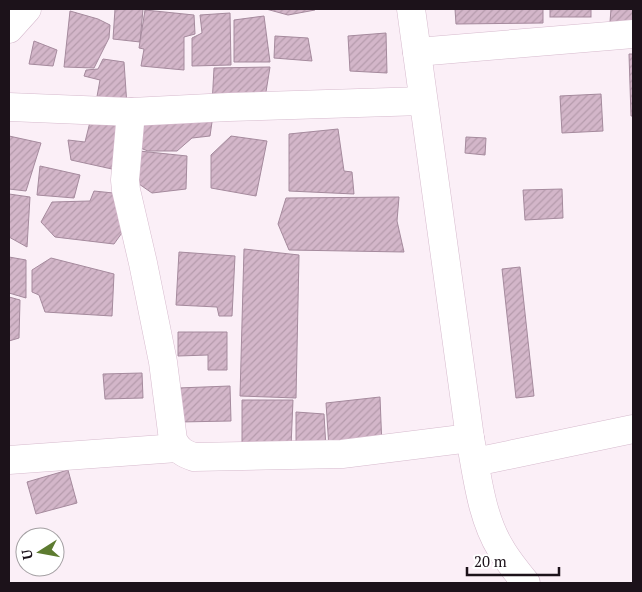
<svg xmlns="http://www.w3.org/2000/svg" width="642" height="592" font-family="'PT Serif',serif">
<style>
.building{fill:url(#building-hatch);stroke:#a58a9d}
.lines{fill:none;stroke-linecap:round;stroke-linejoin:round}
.minor-casing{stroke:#d6bacd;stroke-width:29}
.minor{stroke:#fff;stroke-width:28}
</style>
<defs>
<pattern id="building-hatch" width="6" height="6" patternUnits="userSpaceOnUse" patternTransform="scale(1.25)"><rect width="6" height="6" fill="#d3b6c9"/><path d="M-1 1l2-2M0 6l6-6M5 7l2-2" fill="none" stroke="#b59bac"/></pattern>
</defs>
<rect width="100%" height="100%" fill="#fbeff7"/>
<g class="building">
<path d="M 115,9 L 143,9 L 140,42 L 113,39 Z"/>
<path d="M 266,9 L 314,9 L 315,10 L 288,15 Z"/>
<path d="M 455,9 L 543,9 L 543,23 L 456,24 Z"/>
<rect x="550" y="9" width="41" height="8"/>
<path d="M 611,9 L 633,9 L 633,23 L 610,22 Z"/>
<path d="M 145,10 L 194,15 L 195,34 L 184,37 L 184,70 L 141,66 L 144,49 L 139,48 Z"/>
<path d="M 70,11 L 98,19 L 110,25 L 109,38 L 94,68 L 64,67 Z"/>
<path d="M 230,13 L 231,65 L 192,66 L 192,38 L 202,33 L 200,15 Z"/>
<path d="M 264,16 L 270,62 L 234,62 L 234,20 Z"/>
<path d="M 386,33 L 387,73 L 350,71 L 348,36 Z"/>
<path d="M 275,36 L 308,38 L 312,61 L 274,58 Z"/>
<path d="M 34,41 L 57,50 L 53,66 L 29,64 Z"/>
<path d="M 629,54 L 633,54 L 633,116 L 631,116 Z"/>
<path d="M 103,59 L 124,62 L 127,106 L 96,102 L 100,80 L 84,76 L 86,70 L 98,69 Z"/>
<path d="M 270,67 L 265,98 L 212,105 L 214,68 Z"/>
<path d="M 601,94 L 603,131 L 562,133 L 560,96 Z"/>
<path d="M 213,115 L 210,136 L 192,138 L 177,151 L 148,151 L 135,146 L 137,116 Z"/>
<path d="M 90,122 L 127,127 L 121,171 L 71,160 L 68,140 L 85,142 Z"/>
<path d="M 338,129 L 344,171 L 352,172 L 354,194 L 289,191 L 289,134 Z"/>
<path d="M 9,136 L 41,143 L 26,191 L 9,189 Z"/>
<path d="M 231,136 L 267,141 L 256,196 L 211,188 L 211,155 Z"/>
<path d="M 466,137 L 486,138 L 485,155 L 465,153 Z"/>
<path d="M 139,151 L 187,156 L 186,189 L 152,193 L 139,184 Z"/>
<path d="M 40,166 L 80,175 L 74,198 L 37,195 Z"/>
<path d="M 562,189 L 563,218 L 525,220 L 523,190 Z"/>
<path d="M 94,191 L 123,194 L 124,230 L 114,244 L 55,237 L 41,222 L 52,202 L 90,201 Z"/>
<path d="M 9,194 L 30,197 L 27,247 L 9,237 Z"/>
<path d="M 399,197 L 397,221 L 404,252 L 289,250 L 278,224 L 286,198 Z"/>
<path d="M 244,249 L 299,255 L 296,398 L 240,396 Z"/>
<path d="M 179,252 L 235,256 L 232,316 L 219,316 L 217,307 L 176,305 Z"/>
<path d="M 9,257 L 26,260 L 26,298 L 9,293 Z"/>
<path d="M 51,258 L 114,274 L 112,316 L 45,312 L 39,295 L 32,292 L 32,270 Z"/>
<path d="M 520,267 L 534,396 L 516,398 L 502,269 Z"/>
<path d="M 9,297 L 20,300 L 19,338 L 9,341 Z"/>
<path d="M 178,332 L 227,332 L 227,370 L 208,370 L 208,355 L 178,356 Z"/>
<path d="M 142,373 L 143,398 L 105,399 L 103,374 Z"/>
<path d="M 230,386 L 231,421 L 179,422 L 178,388 Z"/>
<path d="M 380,397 L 382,447 L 329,448 L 326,403 Z"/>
<path d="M 242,400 L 293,400 L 291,447 L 242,444 Z"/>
<path d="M 296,412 L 324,414 L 326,448 L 296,444 Z"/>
<path d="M 68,470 L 77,503 L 36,514 L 27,482 Z"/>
</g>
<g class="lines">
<g class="minor-casing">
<g id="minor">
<path d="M 411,9 L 470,438 C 477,474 481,517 501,549 C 508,561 517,572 526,583"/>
<path d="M 9,29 L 27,9"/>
<path d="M 417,52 L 633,34"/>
<path d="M 9,107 L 131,112 L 229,107 L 423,101"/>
<path d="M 131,112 L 125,180 L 126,190 L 143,263 L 163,362 L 173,440 C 178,450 184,454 194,457 L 342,454 L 470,438"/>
<path d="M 9,460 L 177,448"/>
<path d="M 475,462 L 633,429"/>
</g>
</g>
<use href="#minor" class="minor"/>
</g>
<rect width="642" height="592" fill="none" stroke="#1c121a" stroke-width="20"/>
<g transform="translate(40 552) rotate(259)"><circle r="24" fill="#ffffff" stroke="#a4a0a3"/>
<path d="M0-4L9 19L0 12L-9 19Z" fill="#5d7b30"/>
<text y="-8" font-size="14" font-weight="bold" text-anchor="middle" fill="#1c121a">U</text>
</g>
<path d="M467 567v8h92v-8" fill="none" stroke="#1c121a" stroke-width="2.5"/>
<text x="474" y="567" font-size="15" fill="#1c121a" stroke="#ffffff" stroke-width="4" paint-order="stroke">20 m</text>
</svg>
